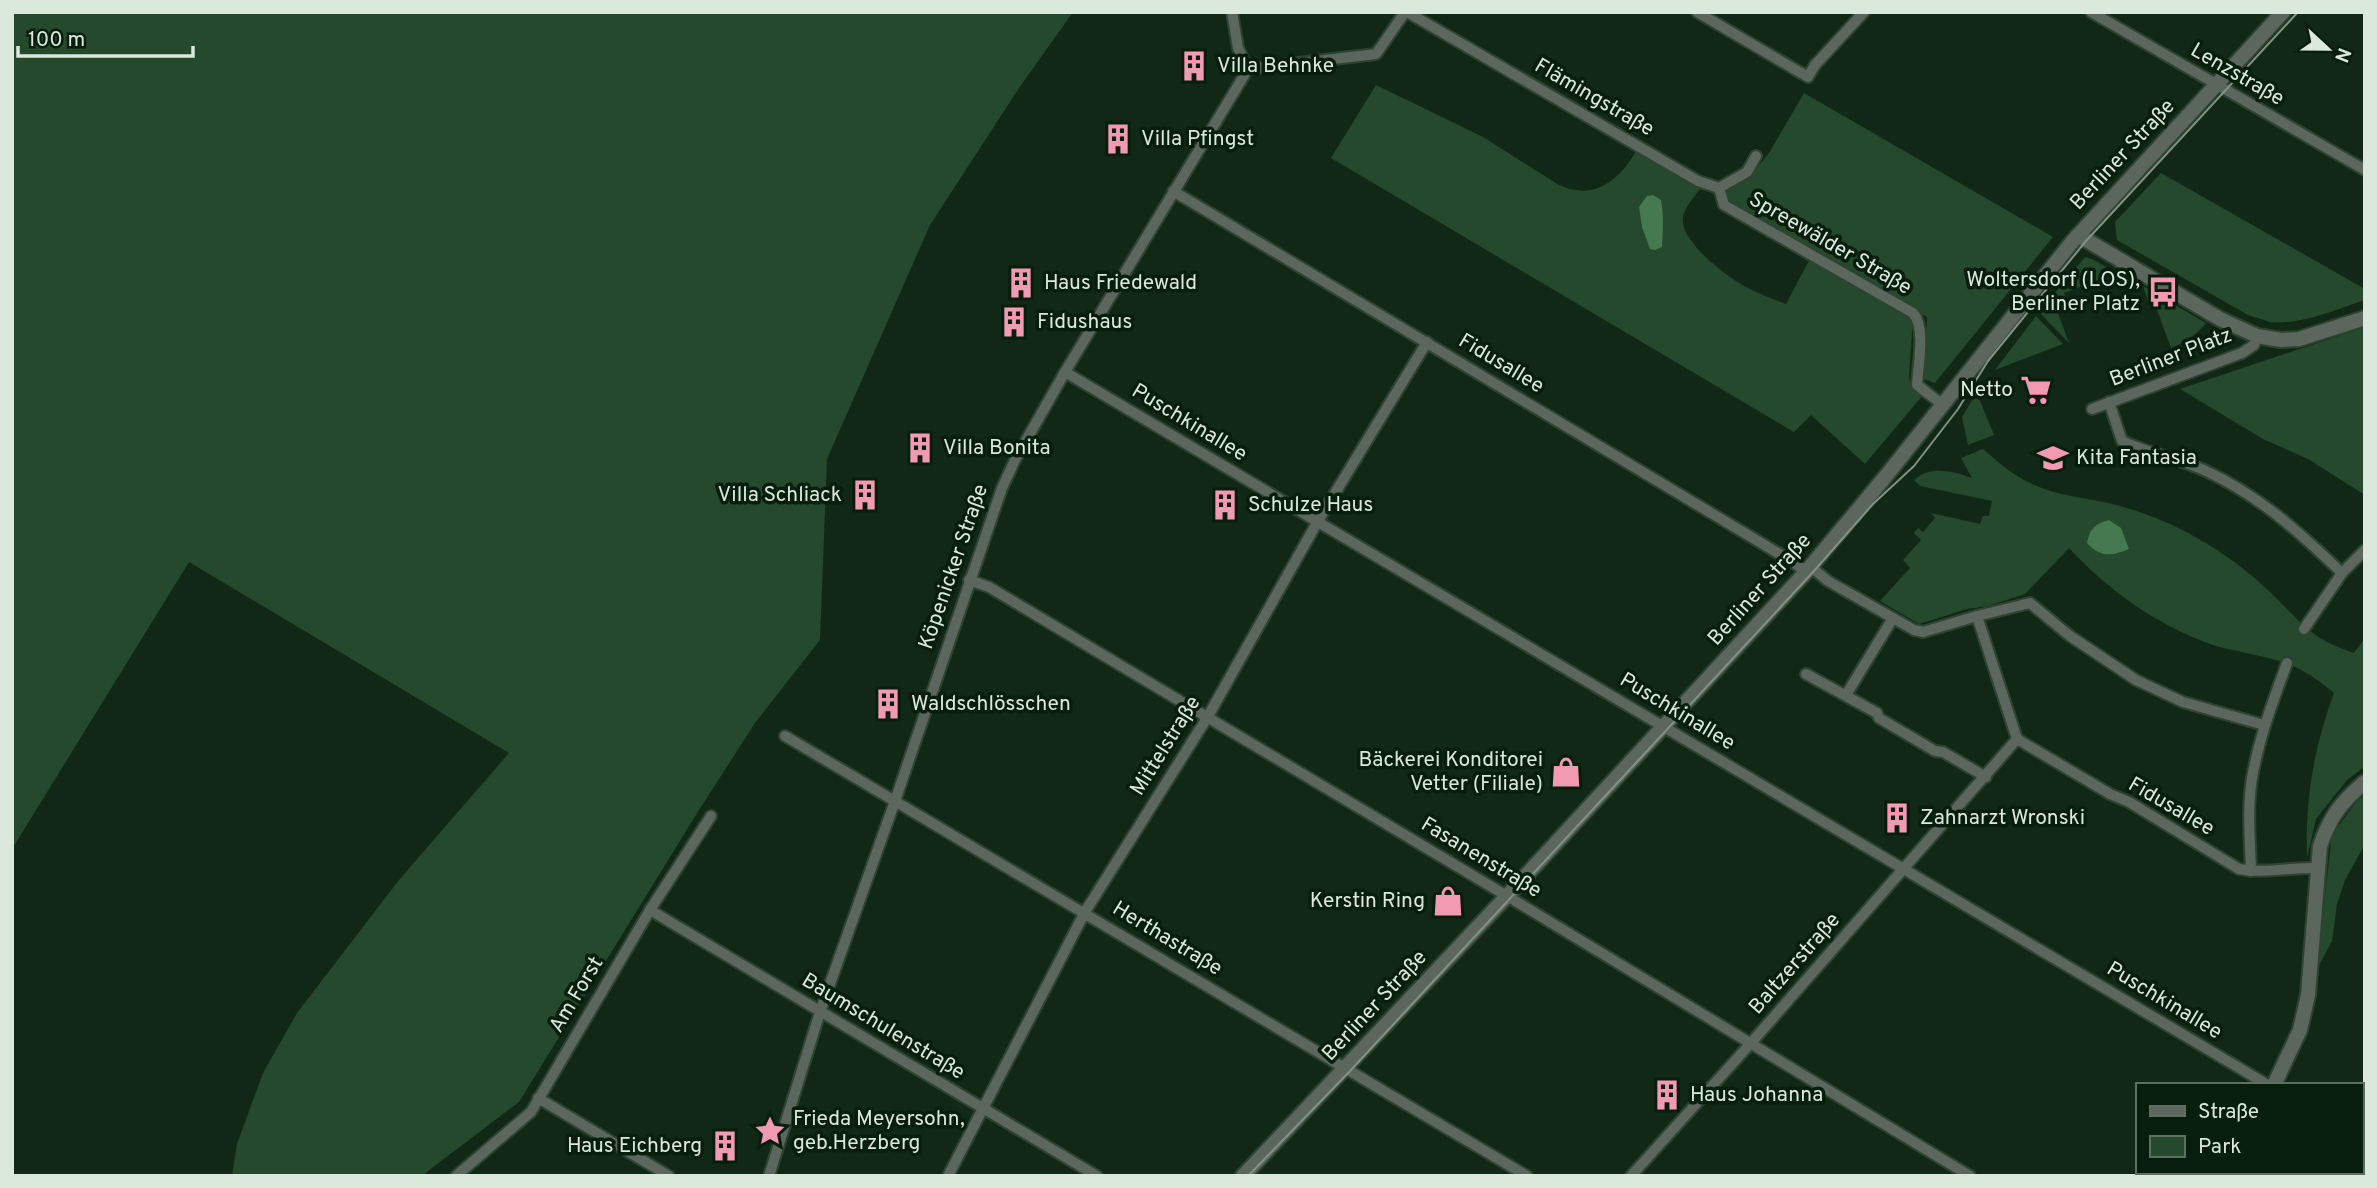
<svg xmlns="http://www.w3.org/2000/svg" width="2377" height="1188" font-family="Overpass,sans-serif">
<style>
.green{fill:#25492c}
.water{fill:#45794f}
.lines{fill:none;stroke-linecap:round;stroke-linejoin:round}
.minor-casing{stroke:#2e4332;stroke-width:14}
.tertiary-casing{stroke:#2e4332;stroke-width:18}
.minor{stroke:#5b665d;stroke-width:10}
.tertiary{stroke:#5b665d;stroke-width:14}
.tram{stroke:#829384;stroke-width:2}
.labels{text-anchor:middle;dominant-baseline:central;stroke-width:7;stroke-linejoin:round;paint-order:stroke}
.poi-label{font-size:21px;fill:#dbe9dc;stroke:#081e0d;text-anchor:start}
.street-label{font-size:21px;fill:#dbe9dc;stroke:#081e0d}
</style>
<rect width="100%" height="100%" fill="#122816"/>
<g class="green">
<path d="M 12,12 L 1073,12 L 1019,88 L 930,225 L 827,459 L 820,640 L 755,723 L 699,810 L 519,1102 L 428,1171 L 424,1176 L 232,1176 L 237,1144 L 263,1073 L 297,1013 L 399,880 L 509,753 L 189,562 L 12,849 Z"/>
<path d="M 1376,85 L 1483,137 L 1559,185 C 1594,201 1619,181 1636,151 L 1700,189 C 1694,197 1685,207 1683,217 C 1679,241 1727,277 1746,287 C 1759,294 1773,299 1786,304 L 1811,257 L 1913,317 L 1909,378 L 1913,387 L 1923,395 L 1865,464 L 1811,415 L 1794,432 L 1331,158 Z"/>
<path d="M 1804,93 L 2053,237 L 1935,383 L 1924,379 L 1927,317 L 1732,205 L 1725,190 L 1750,176 L 1769,153 Z"/>
<path d="M 2161,173 L 2365,289 L 2365,300 C 2338,309 2298,326 2270,322 C 2263,320 2255,317 2248,315 L 2117,240 L 2115,222 Z"/>
<path d="M 2085,257 L 2092,259 L 2126,278 L 2116,282 L 2113,275 L 2064,293 L 2067,303 L 2056,308 L 2069,343 L 2039,312 Z"/>
<path d="M 2143,286 L 2206,323 C 2196,335 2186,342 2171,348 L 2153,299 L 2148,301 Z"/>
<path d="M 2036,316 L 2063,344 L 1995,370 Z"/>
<path d="M 2365,327 L 2365,495 L 2308,459 L 2263,439 L 2180,389 Z"/>
<path d="M 1978,396 L 1994,435 L 1968,445 L 1962,417 L 1974,397 Z"/>
<path d="M 1983,449 C 1997,461 2010,473 2026,481 C 2052,495 2080,497 2108,503 C 2139,510 2169,522 2197,538 C 2224,553 2248,571 2270,592 C 2301,622 2310,639 2354,653 L 2365,638 L 2365,766 L 2347,780 L 2316,819 L 2307,857 C 2305,799 2314,747 2334,693 C 2321,682 2309,673 2293,666 C 2267,655 2237,653 2210,644 C 2155,624 2108,590 2069,548 L 2025,594 L 1988,606 L 1967,609 L 1919,624 L 1880,601 L 1910,568 L 1903,560 L 1921,540 L 1914,533 L 1918,528 L 1923,532 L 1935,518 L 1931,513 L 1980,524 L 1983,516 L 1989,516 L 1992,501 L 1920,486 L 1914,480 C 1930,465 1953,471 1972,478 L 1961,458 Z"/>
<path d="M 2365,795 L 2365,844 L 2345,880 L 2337,904 L 2332,941 L 2316,971 L 2332,835 L 2357,801 Z"/>
</g>
<g class="water">
<path d="M 1653,195 L 1661,200 C 1664,216 1663,231 1662,247 L 1655,250 L 1650,249 L 1642,227 L 1639,207 L 1647,196 Z"/>
<path d="M 2109,520 L 2121,528 L 2129,549 C 2112,556 2101,558 2087,543 C 2090,528 2095,524 2109,520 Z"/>
</g>
<g class="lines">
<g class="minor-casing">
<g id="minor">
<path d="M 1407,12 L 1698,181 L 1719,188 L 1747,172 L 1756,156"/>
<path d="M 1697,12 L 1808,77 L 1815,65 L 1864,12"/>
<path d="M 2091,12 L 2365,170"/>
<path d="M 1248,69 L 1376,54 L 1405,12"/>
<path d="M 1719,188 L 1724,205 L 1913,313 C 1926,327 1918,366 1917,385 L 1943,405"/>
<path d="M 1173,191 L 1793,562 L 1806,572"/>
<path d="M 1065,372 L 2268,1085"/>
<path d="M 2109,402 L 2122,441 C 2148,453 2177,458 2204,470 C 2260,496 2298,531 2342,573"/>
<path d="M 2092,409 L 2242,353 L 2254,345 L 2257,336"/>
<path d="M 1811,567 L 1828,581 L 1914,630 L 1923,632 L 1977,616 L 2017,739 L 2110,794 L 2129,802 L 2239,869 C 2264,874 2291,867 2317,868"/>
<path d="M 969,580 L 989,587 L 1517,902 L 1970,1176"/>
<path d="M 1977,616 L 2030,603 L 2070,636 L 2136,680 L 2183,702 L 2264,725"/>
<path d="M 2304,629 L 2342,573 L 2365,550"/>
<path d="M 1806,674 L 1877,713 L 1879,718 L 1935,751 L 1943,752 L 1986,777"/>
<path d="M 1846,695 L 1893,618"/>
<path d="M 785,736 L 1527,1176"/>
<path d="M 2251,871 C 2250,841 2247,808 2252,778 C 2259,738 2273,701 2287,663"/>
<path d="M 650,910 L 1097,1176"/>
<path d="M 538,1098 L 669,1176"/>
<path d="M 456,1176 L 531,1112 L 650,910 L 711,816"/>
<path d="M 769,1176 L 820,1012 L 895,801 L 1002,488 L 1015,460 L 1065,372 L 1248,69 L 1238,48 L 1232,12"/>
<path d="M 948,1176 L 1085,912 L 1207,718 L 1318,521 L 1427,342"/>
<path d="M 1631,1176 L 1751,1043 L 2017,739"/>
</g>
</g>
<g class="tertiary-casing">
<g id="tertiary">
<path d="M 2078,235 L 2220,319 L 2257,336 L 2281,340 L 2299,339 L 2365,318"/>
<path d="M 2274,1085 L 2300,1030 L 2308,995 L 2320,846 C 2330,817 2341,802 2365,782"/>
<path d="M 1243,1176 L 1507,896 L 1806,572 L 1886,476 L 2072,242 L 2283,12"/>
<path d="M 2227,1176 L 2229,1172"/>
</g>
</g>
<use href="#minor" class="minor"/>
<use href="#tertiary" class="tertiary"/>
<path class="tram" d="M 1248,1176 L 1350,1071 L 1814,571 L 1873,504 L 1914,466 L 1958,409 L 1988,361 L 2086,241 L 2298,12"/>
</g>
<defs>
<g id="building-bare" transform="scale(2.415)"><path d="M-4-6H4V6H1V3H-1V6H-4ZM-2.5-4.3h1.7v1.8h-1.7ZM.8-4.3h1.7v1.8H.8ZM-2.5-1h1.7V.8h-1.7ZM.8-1h1.7V.8H.8Z" fill="#f19ab1" stroke="#081e0d" stroke-width="2.5" paint-order="stroke"/></g>
<g id="bus-bare" transform="scale(2.415)"><path d="M-5-6H5V4H4V6H2V4H-2V6H-4V4H-5ZM-3.5-4V0h7V-4ZM-3.5 1.2v1.5H-2V1.2ZM2 1.2v1.5H3.5V1.2Z" fill="#f19ab1" stroke="#081e0d" stroke-width="2.5" paint-order="stroke"/></g>
<g id="supermarket-bare" transform="scale(2.415)"><path d="M-6-5.5h2.5l.6 2H6L4.5 2H-2.5L-4.4-4H-6ZM-1.5 3.2a1.3 1.3 0 1 0 .1 0ZM3 3.2a1.3 1.3 0 1 0 .1 0Z" fill="#f19ab1" stroke="#081e0d" stroke-width="2.5" paint-order="stroke"/></g>
<g id="school-bare" transform="scale(2.415)"><path d="M0-5L7-2L0 1L-7-2ZM-4 1L0 2.5L4 1V4Q0 6-4 4Z" fill="#f19ab1" stroke="#081e0d" stroke-width="2.5" paint-order="stroke"/></g>
<g id="shop-bare" transform="scale(2.415)"><path d="M-5-2.5h2.3a2.7 3.5 0 0 1 5.4 0H5L5.5 6h-11ZM-1.5-2.5h3a1.5 2.3 0 0 0-3 0Z" fill="#f19ab1" stroke="#081e0d" stroke-width="2.5" paint-order="stroke"/></g>
<g id="sight-bare" transform="scale(2.415)"><path d="M0-6L1.8-2.2L6-1.7L2.9 1.2L3.7 5.4L0 3.3L-3.7 5.4L-2.9 1.2L-6-1.7L-1.8-2.2Z" fill="#f19ab1" stroke="#081e0d" stroke-width="2.5" paint-order="stroke"/></g>
</defs>
<g fill-rule="evenodd">
<use href="#building-bare" x="1194" y="66"/>
<use href="#building-bare" x="1118" y="139"/>
<use href="#building-bare" x="1021" y="283"/>
<use href="#bus-bare" x="2163" y="292"/>
<use href="#building-bare" x="1014" y="322"/>
<use href="#supermarket-bare" x="2036" y="390"/>
<use href="#building-bare" x="920" y="448"/>
<use href="#school-bare" x="2053" y="458"/>
<use href="#building-bare" x="865" y="495"/>
<use href="#building-bare" x="1225" y="505"/>
<use href="#building-bare" x="888" y="704"/>
<use href="#shop-bare" x="1566" y="772"/>
<use href="#building-bare" x="1897" y="818"/>
<use href="#shop-bare" x="1448" y="901"/>
<use href="#building-bare" x="1667" y="1095"/>
<use href="#sight-bare" x="770" y="1131"/>
<use href="#building-bare" x="725" y="1146"/>
</g>
<g class="labels">
<g class="poi-label">
<text x="1217" y="66">Villa Behnke</text>
<text x="1141" y="139">Villa Pfingst</text>
<text x="2140" y="280" text-anchor="end">Woltersdorf (LOS),<tspan x="2140" dy="24">Berliner Platz</tspan></text>
<text x="1044" y="283">Haus Friedewald</text>
<text x="1037" y="322">Fidushaus</text>
<text x="2013" y="390" text-anchor="end">Netto</text>
<text x="943" y="448">Villa Bonita</text>
<text x="2076" y="458">Kita Fantasia</text>
<text x="842" y="495" text-anchor="end">Villa Schliack</text>
<text x="1248" y="505">Schulze Haus</text>
<text x="911" y="704">Waldschlösschen</text>
<text x="1543" y="760" text-anchor="end">Bäckerei Konditorei<tspan x="1543" dy="24">Vetter (Filiale)</tspan></text>
<text x="1920" y="818">Zahnarzt Wronski</text>
<text x="1425" y="901" text-anchor="end">Kerstin Ring</text>
<text x="1690" y="1095">Haus Johanna</text>
<text x="793" y="1119">Frieda Meyersohn,<tspan x="793" dy="24">geb.Herzberg</tspan></text>
<text x="702" y="1146" text-anchor="end">Haus Eichberg</text>
</g>
<g class="street-label">
<text transform="translate(2237 75) rotate(30)">Lenzstraße</text>
<text transform="translate(1594 98) rotate(30)">Flämingstraße</text>
<text transform="translate(2123 155) rotate(-47)">Berliner Straße</text>
<text transform="translate(1830 244) rotate(30)">Spreewälder Straße</text>
<text transform="translate(2171 358) rotate(-21)">Berliner Platz</text>
<text transform="translate(1501 364) rotate(31)">Fidusallee</text>
<text transform="translate(1189 423) rotate(31)">Puschkinallee</text>
<text transform="translate(954 567) rotate(-71)">Köpenicker Straße</text>
<text transform="translate(1760 590) rotate(-48)">Berliner Straße</text>
<text transform="translate(1677 712) rotate(31)">Puschkinallee</text>
<text transform="translate(1166 746) rotate(-58)">Mittelstraße</text>
<text transform="translate(2171 807) rotate(30)">Fidusallee</text>
<text transform="translate(1481 858) rotate(31)">Fasanenstraße</text>
<text transform="translate(1167 939) rotate(31)">Herthastraße</text>
<text transform="translate(1795 964) rotate(-49)">Baltzerstraße</text>
<text transform="translate(577 995) rotate(-59)">Am Forst</text>
<text transform="translate(2164 1001) rotate(31)">Puschkinallee</text>
<text transform="translate(1375 1006) rotate(-47)">Berliner Straße</text>
<text transform="translate(883 1027) rotate(31)">Baumschulenstraße</text>
</g>
</g>
<rect width="2377" height="1188" fill="none" stroke="#dbe9dc" stroke-width="28"/>
<rect x="2136" y="1083" width="228" height="91" fill="#081e0d" stroke="#5c6f60" stroke-width="2"/>
<rect x="2150" y="1106" width="35" height="10" fill="#5b665d" stroke="#5c6f60" stroke-width="2"/>
<text x="2198" y="1118" font-size="21" fill="#dbe9dc">Straße</text>
<rect x="2150" y="1136" width="35" height="21" fill="#25492c" stroke="#5c6f60" stroke-width="2"/>
<text x="2198" y="1153" font-size="21" fill="#dbe9dc">Park</text>
<g transform="translate(2328 49) rotate(112)" stroke="#081e0d" stroke-width="5" paint-order="stroke">
<path d="M0-5L12 26L0 18L-12 26Z" fill="#dbe9dc"/>
<text y="-10" font-size="19" font-weight="bold" text-anchor="middle" fill="#dbe9dc">N</text>
</g>
<path d="M18 46v10h175v-10" fill="none" stroke="#dbe9dc" stroke-width="3.5"/>
<text x="28" y="46" font-size="21" fill="#dbe9dc" stroke="#081e0d" stroke-width="5" paint-order="stroke">100 m</text>
</svg>
